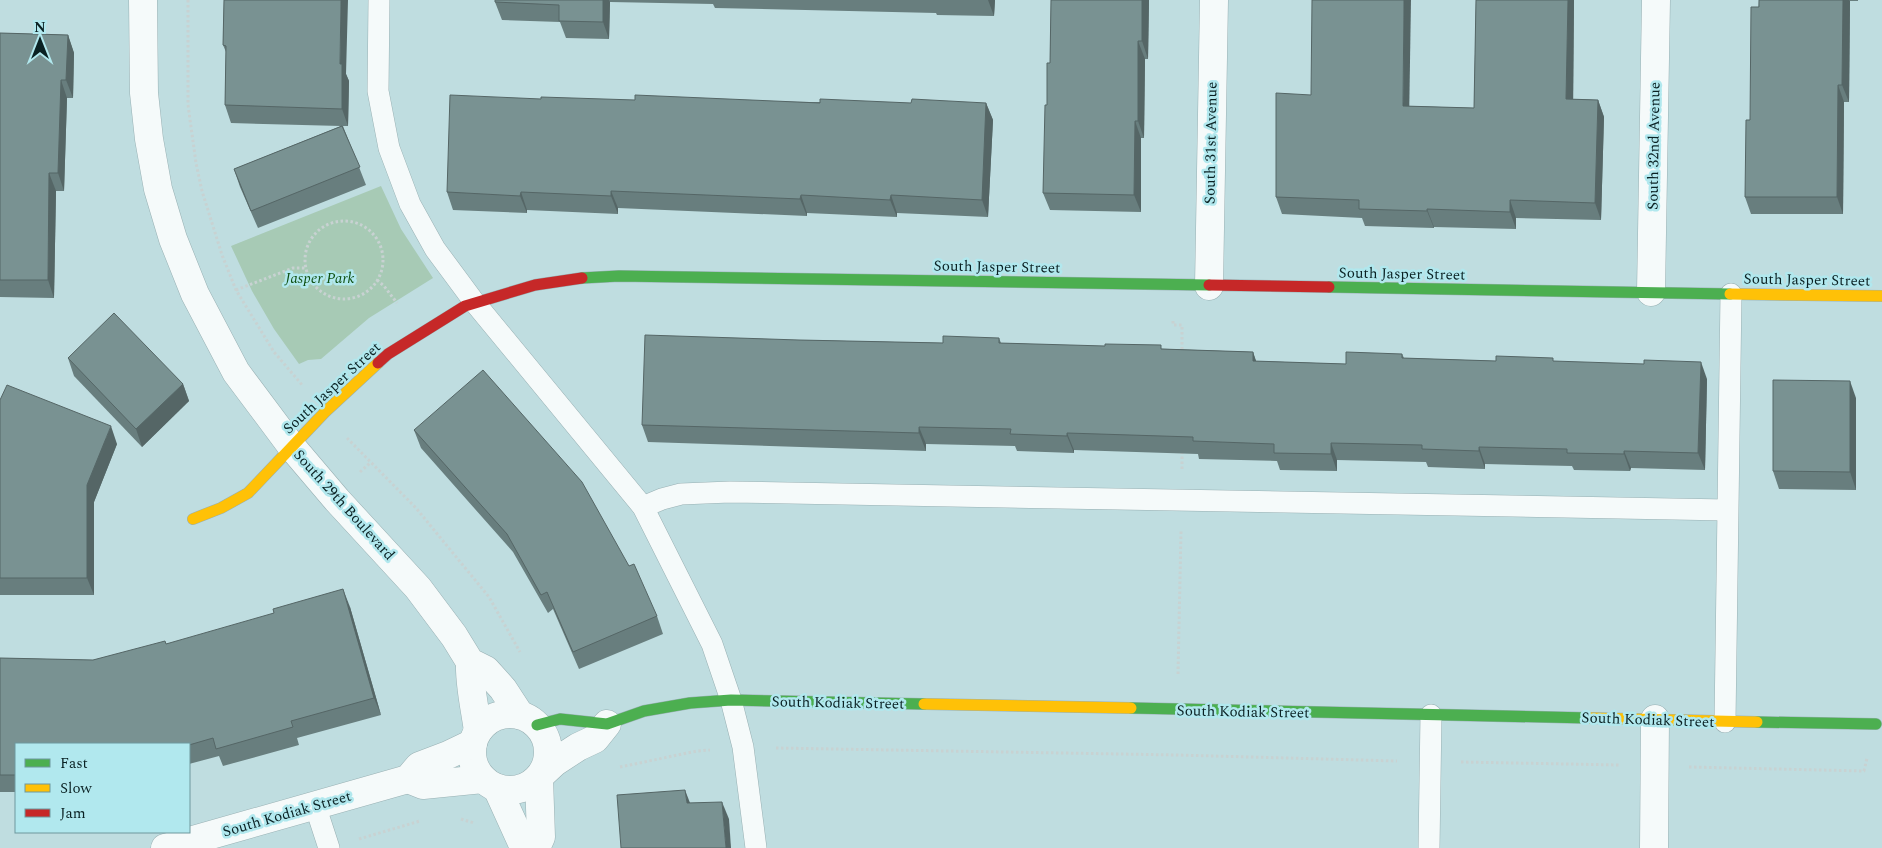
<svg xmlns="http://www.w3.org/2000/svg" width="1882" height="848" font-family="Spectral,serif">
<style>
.green{fill:#a7cab5}
.lines{fill:none;stroke-linecap:round;stroke-linejoin:round}
.lane-casing{stroke:#98b0b3;stroke-width:22}
.street-casing{stroke:#98b0b3;stroke-width:29}
.fast-casing{stroke:#98b0b3;stroke-width:12}
.slow-casing{stroke:#98b0b3;stroke-width:12}
.jam-casing{stroke:#98b0b3;stroke-width:12}
.path{stroke:#c8d2d2;stroke-width:3;stroke-dasharray:2.5 2.5;stroke-linecap:butt}
.lane{stroke:#f5fafa;stroke-width:21}
.street{stroke:#f5fafa;stroke-width:28}
.fast{stroke:#4caf50;stroke-width:11}
.slow{stroke:#ffc107;stroke-width:11}
.jam{stroke:#c62828;stroke-width:11}
.wall{fill:#687e7e}
.shaded-wall{fill:#566}
.building{fill:#799292;stroke:#566}
.labels{text-anchor:middle;dominant-baseline:central;stroke-width:5;stroke-linejoin:round;paint-order:stroke}
.street-label{font-size:15px;fill:#0a2123;stroke:#b1e8ee}
.park-label{font-size:15px;font-style:italic;fill:#0f5012;stroke:#b1e8ee}
</style>
<rect width="100%" height="100%" fill="#bfdde0"/>
<path class="green" d="M 381,186 L 401,229 L 433,278 L 369,318 L 321,359 L 308,360 L 299,364 L 274,329 L 252,291 L 231,246 Z"/>
<g class="lines">
<g class="lane-casing">
<g id="lane">
<path d="M 379,0 L 378,91 L 389,148 L 410,204 L 435,249 L 475,303 L 643,507 L 712,644 L 731,700 L 743,747 L 756,848"/>
<path d="M 643,507 L 662,499 L 681,494 L 730,492 L 1727,510"/>
<path d="M 1725,722 L 1731,294"/>
<path d="M 315,805 L 329,848"/>
<path d="M 1429,848 L 1431,715"/>
</g>
</g>
<g class="street-casing">
<g id="street">
<path d="M 143,0 L 144,93 L 149,139 L 158,189 L 173,239 L 195,294 L 236,372 L 292,447 L 337,500 L 418,588 L 454,636 L 470,662 L 486,670 L 503,689 L 520,715"/>
<path d="M 1209,286 L 1214,0"/>
<path d="M 1651,292 L 1656,0"/>
<path d="M 470,662 C 469,685 475,708 478,731"/>
<circle cx="510" cy="752" r="38"/>
<path d="M 542,774 L 555,762 L 578,747 L 595,739 L 607,724"/>
<path d="M 408,779 L 423,785 L 483,779"/>
<path d="M 497,788 L 522,843 L 529,848"/>
<path d="M 165,848 L 408,779 L 419,766 L 448,755 L 473,743"/>
<path d="M 536,848 L 541,837 L 539,778"/>
<path d="M 1654,848 L 1655,719"/>
</g>
</g>
<g class="fast-casing">
<g id="fast">
<path d="M 582,278 L 619,276 L 1209,285"/>
<path d="M 1329,287 L 1730,294"/>
<path d="M 1131,708 L 1589,718"/>
<path d="M 1757,722 L 1876,724"/>
<path d="M 537,725 L 560,719 L 607,724 L 644,711 L 690,703 L 731,700 L 924,704"/>
</g>
</g>
<g class="slow-casing">
<g id="slow">
<path d="M 1730,294 L 1882,296"/>
<path d="M 193,519 L 221,508 L 248,493 L 325,412 L 378,363"/>
<path d="M 924,704 L 1131,708"/>
<path d="M 1589,718 L 1757,722"/>
</g>
</g>
<g class="jam-casing">
<g id="jam">
<path d="M 1209,285 L 1329,287"/>
<path d="M 378,363 L 388,354 L 465,306 L 535,285 L 582,278"/>
</g>
</g>
<g class="path">
<path d="M 188,0 L 188,105 L 196,163 L 202,191 L 222,255 L 236,290 L 274,352 L 303,386"/>
<circle cx="344" cy="260" r="39"/>
<path d="M 377,280 L 384,286 L 397,303"/>
<path d="M 236,290 L 293,268 L 305,268"/>
<path d="M 1173,321 L 1173,325 L 1182,325 L 1182,352"/>
<path d="M 347,438 L 416,508 L 489,597 L 520,652"/>
<path d="M 1182,469 L 1182,451"/>
<path d="M 360,472 L 371,462"/>
<path d="M 1178,674 L 1181,531"/>
<path d="M 776,748 L 1177,755 L 1397,761"/>
<path d="M 1461,762 L 1620,765"/>
<path d="M 620,767 L 697,751 L 710,750"/>
<path d="M 1689,767 L 1864,771 L 1867,758"/>
<path d="M 461,819 L 474,823"/>
<path d="M 359,839 L 420,821"/>
</g>
<use href="#lane" class="lane"/>
<use href="#street" class="street"/>
<use href="#fast" class="fast"/>
<use href="#slow" class="slow"/>
<use href="#jam" class="jam"/>
</g>
<g class="wall">
<path d="M 224,0 L 346,74 L 349,81 L 348,126 L 343,126 L 366,185 L 258,228 L 240,187 L 234,169 L 341,126 L 231,123 L 225,105 L 226,52 L 223,45 Z"/>
<path d="M 495,0 L 995,0 L 994,16 L 937,15 L 936,13 L 715,8 L 713,4 L 610,2 L 609,39 L 566,38 L 560,22 L 502,20 L 495,2 Z"/>
<path d="M 1051,0 L 1149,0 L 1148,59 L 1145,59 L 1144,138 L 1141,138 L 1141,212 L 1050,210 L 1043,193 L 1047,105 L 1050,63 Z"/>
<path d="M 1476,0 L 1574,0 L 1573,99 L 1598,100 L 1604,117 L 1601,220 L 1516,218 L 1516,229 L 1434,227 L 1434,228 L 1365,226 L 1362,218 L 1282,214 L 1276,197 L 1311,95 L 1410,106 L 1474,108 Z"/>
<path d="M 1759,0 L 1858,0 L 1858,1 L 1850,1 L 1849,102 L 1844,102 L 1843,214 L 1751,214 L 1745,197 Z"/>
<path d="M 0,33 L 68,35 L 74,53 L 73,98 L 67,98 L 64,191 L 56,191 L 54,298 L 0,297 Z"/>
<path d="M 541,99 L 911,103 L 986,103 L 993,120 L 988,217 L 897,213 L 897,217 L 807,213 L 807,216 L 618,208 L 618,214 L 527,210 L 527,213 L 453,210 L 447,192 Z"/>
<path d="M 999,338 L 1001,343 L 1253,352 L 1256,361 L 1346,364 L 1402,354 L 1404,358 L 1496,361 L 1554,361 L 1707,379 L 1705,470 L 1631,468 L 1630,471 L 1574,470 L 1572,466 L 1485,464 L 1485,469 L 1428,467 L 1426,462 L 1337,460 L 1337,471 L 1280,470 L 1277,461 L 1199,459 L 1198,454 L 1074,450 L 1074,453 L 1017,451 L 1015,446 L 926,444 L 926,451 L 648,442 L 642,425 L 799,340 L 943,343 Z"/>
<path d="M 68,358 L 183,384 L 189,401 L 142,447 L 74,376 Z"/>
<path d="M 1856,398 L 1856,490 L 1779,489 L 1773,471 Z"/>
<path d="M 0,400 L 117,444 L 94,502 L 94,595 L 0,595 Z"/>
<path d="M 414,430 L 657,616 L 663,634 L 579,669 L 553,609 L 548,613 L 513,552 L 421,448 Z"/>
<path d="M 350,607 L 381,715 L 297,738 L 299,745 L 223,766 L 219,756 L 189,764 L 189,744 L 16,744 L 16,792 L 0,792 L 0,658 L 93,660 L 166,644 Z"/>
</g>
<g class="shaded-wall">
<path d="M 341,0 L 348,0 L 346,74 L 349,81 L 348,126 L 342,109 L 340,64 Z"/>
<path d="M 603,0 L 609,0 L 610,2 L 609,39 L 603,22 Z"/>
<path d="M 988,0 L 995,0 L 994,16 Z"/>
<path d="M 1142,0 L 1149,0 L 1148,59 L 1142,41 Z"/>
<path d="M 1404,0 L 1411,0 L 1409,123 L 1403,106 Z"/>
<path d="M 1568,0 L 1574,0 L 1573,116 L 1566,99 Z"/>
<path d="M 1843,0 L 1849,0 L 1850,1 L 1849,102 L 1842,85 Z"/>
<path d="M 68,35 L 74,53 L 73,98 L 66,80 Z"/>
<path d="M 1138,41 L 1145,59 L 1144,138 L 1138,121 Z"/>
<path d="M 61,80 L 67,98 L 64,191 L 58,173 Z"/>
<path d="M 1838,85 L 1844,102 L 1843,214 L 1837,197 Z"/>
<path d="M 1598,100 L 1604,117 L 1601,220 L 1595,203 Z"/>
<path d="M 986,103 L 993,120 L 988,217 L 982,200 Z"/>
<path d="M 1135,121 L 1141,138 L 1141,212 L 1134,195 Z"/>
<path d="M 49,173 L 56,191 L 54,298 L 48,280 Z"/>
<path d="M 611,191 L 618,208 L 618,214 L 611,196 Z"/>
<path d="M 521,192 L 527,210 L 527,213 L 520,196 Z"/>
<path d="M 801,195 L 807,213 L 807,216 L 800,199 Z"/>
<path d="M 891,195 L 897,213 L 897,217 L 890,200 Z"/>
<path d="M 1510,200 L 1516,218 L 1516,229 L 1510,212 Z"/>
<path d="M 1427,209 L 1434,227 L 1434,228 L 1427,211 Z"/>
<path d="M 1253,352 L 1259,370 L 1253,361 Z"/>
<path d="M 1701,362 L 1707,379 L 1705,470 L 1698,453 Z"/>
<path d="M 1850,381 L 1856,398 L 1856,490 L 1850,472 Z"/>
<path d="M 183,384 L 189,401 L 142,447 L 136,429 Z"/>
<path d="M 111,426 L 117,444 L 94,502 L 94,595 L 87,578 L 87,485 Z"/>
<path d="M 919,427 L 926,444 L 926,451 L 919,433 Z"/>
<path d="M 1067,433 L 1074,450 L 1074,453 L 1067,436 Z"/>
<path d="M 1331,443 L 1337,460 L 1337,471 L 1331,454 Z"/>
<path d="M 1479,447 L 1485,464 L 1485,469 L 1479,451 Z"/>
<path d="M 1624,451 L 1631,468 L 1630,471 L 1624,454 Z"/>
<path d="M 343,589 L 350,607 L 381,715 L 374,698 Z"/>
<path d="M 685,790 L 692,808 L 687,803 Z"/>
<path d="M 722,802 L 729,819 L 731,848 L 726,848 Z"/>
</g>
<g class="building">
<path d="M 224,0 L 341,0 L 340,64 L 342,64 L 342,109 L 225,105 L 226,46 L 223,45 Z"/>
<path d="M 495,0 L 603,0 L 603,22 L 559,21 L 559,5 L 495,2 Z"/>
<path d="M 1051,0 L 1142,0 L 1142,41 L 1138,41 L 1138,121 L 1135,121 L 1134,195 L 1043,193 L 1045,105 L 1047,105 L 1047,63 L 1050,63 Z"/>
<path d="M 1312,0 L 1404,0 L 1403,106 L 1474,108 L 1476,0 L 1568,0 L 1566,99 L 1598,100 L 1595,203 L 1510,200 L 1510,212 L 1427,209 L 1427,211 L 1359,209 L 1359,200 L 1276,197 L 1276,93 L 1311,95 Z"/>
<path d="M 1759,0 L 1843,0 L 1842,85 L 1838,85 L 1837,197 L 1745,197 L 1746,120 L 1750,120 L 1751,7 L 1759,7 Z"/>
<path d="M 0,33 L 68,35 L 66,80 L 61,80 L 58,173 L 49,173 L 48,280 L 0,280 Z"/>
<path d="M 450,95 L 541,99 L 541,97 L 635,100 L 635,95 L 820,103 L 820,99 L 911,103 L 912,99 L 986,103 L 982,200 L 891,195 L 890,200 L 801,195 L 800,199 L 611,191 L 611,196 L 521,192 L 520,196 L 447,192 Z"/>
<path d="M 342,126 L 360,167 L 251,211 L 234,169 Z"/>
<path d="M 114,313 L 183,384 L 136,429 L 68,358 Z"/>
<path d="M 645,335 L 799,340 L 943,343 L 943,336 L 999,338 L 999,343 L 1105,346 L 1105,344 L 1161,345 L 1161,349 L 1253,352 L 1253,361 L 1346,364 L 1346,352 L 1402,354 L 1402,358 L 1496,361 L 1496,356 L 1553,358 L 1553,361 L 1644,364 L 1644,360 L 1701,362 L 1698,453 L 1624,451 L 1624,454 L 1567,453 L 1567,449 L 1479,447 L 1479,451 L 1422,449 L 1422,445 L 1331,443 L 1331,454 L 1274,453 L 1274,444 L 1193,441 L 1193,437 L 1067,433 L 1067,436 L 1010,434 L 1011,429 L 919,427 L 919,433 L 642,425 Z"/>
<path d="M 483,370 L 582,482 L 629,566 L 634,564 L 657,616 L 573,652 L 547,592 L 541,595 L 507,534 L 414,430 Z"/>
<path d="M 1773,380 L 1850,381 L 1850,472 L 1773,471 Z"/>
<path d="M 7,385 L 111,426 L 87,485 L 87,578 L 0,578 L 0,400 Z"/>
<path d="M 343,589 L 374,698 L 291,721 L 293,727 L 216,749 L 213,738 L 189,745 L 189,744 L 16,744 L 16,775 L 0,775 L 0,658 L 93,660 L 165,641 L 166,644 L 274,613 L 273,609 Z"/>
<path d="M 685,790 L 687,803 L 722,802 L 726,848 L 621,848 L 617,795 Z"/>
</g>
<g class="labels">
<g class="street-label">
<text transform="translate(1211 143) rotate(-89)">South 31st Avenue</text>
<text transform="translate(1654 146) rotate(-89)">South 32nd Avenue</text>
<text transform="translate(997 267) rotate(1)">South Jasper Street</text>
<text transform="translate(1402 274) rotate(1)">South Jasper Street</text>
<text transform="translate(1807 280) rotate(1)">South Jasper Street</text>
<text transform="translate(332 388) rotate(-43)">South Jasper Street</text>
<text transform="translate(344 505) rotate(48)">South 29th Boulevard</text>
<text transform="translate(838 703) rotate(1)">South Kodiak Street</text>
<text transform="translate(1243 712) rotate(1)">South Kodiak Street</text>
<text transform="translate(1648 720) rotate(2)">South Kodiak Street</text>
<text transform="translate(287 814) rotate(-16)">South Kodiak Street</text>
</g>
<g class="park-label">
<text x="320" y="278">Jasper Park</text>
</g>
</g>
<rect x="15" y="743" width="175" height="90" fill="#b1e8ee" stroke="#6e989d"/>
<rect x="25" y="759" width="25" height="8" fill="#4caf50" stroke="#6e989d"/>
<text x="60" y="768" font-size="15" fill="#0a2123">Fast</text>
<rect x="25" y="784" width="25" height="8" fill="#ffc107" stroke="#6e989d"/>
<text x="60" y="793" font-size="15" fill="#0a2123">Slow</text>
<rect x="25" y="809" width="25" height="8" fill="#c62828" stroke="#6e989d"/>
<text x="60" y="818" font-size="15" fill="#0a2123">Jam</text>
<g transform="translate(40 40)" stroke="#b1e8ee" stroke-width="4" paint-order="stroke">
<path d="M0-4L9 19L0 12L-9 19Z" fill="#0a2123"/>
<text y="-8" font-size="14" font-weight="bold" text-anchor="middle" fill="#0a2123">N</text>
</g>
</svg>
